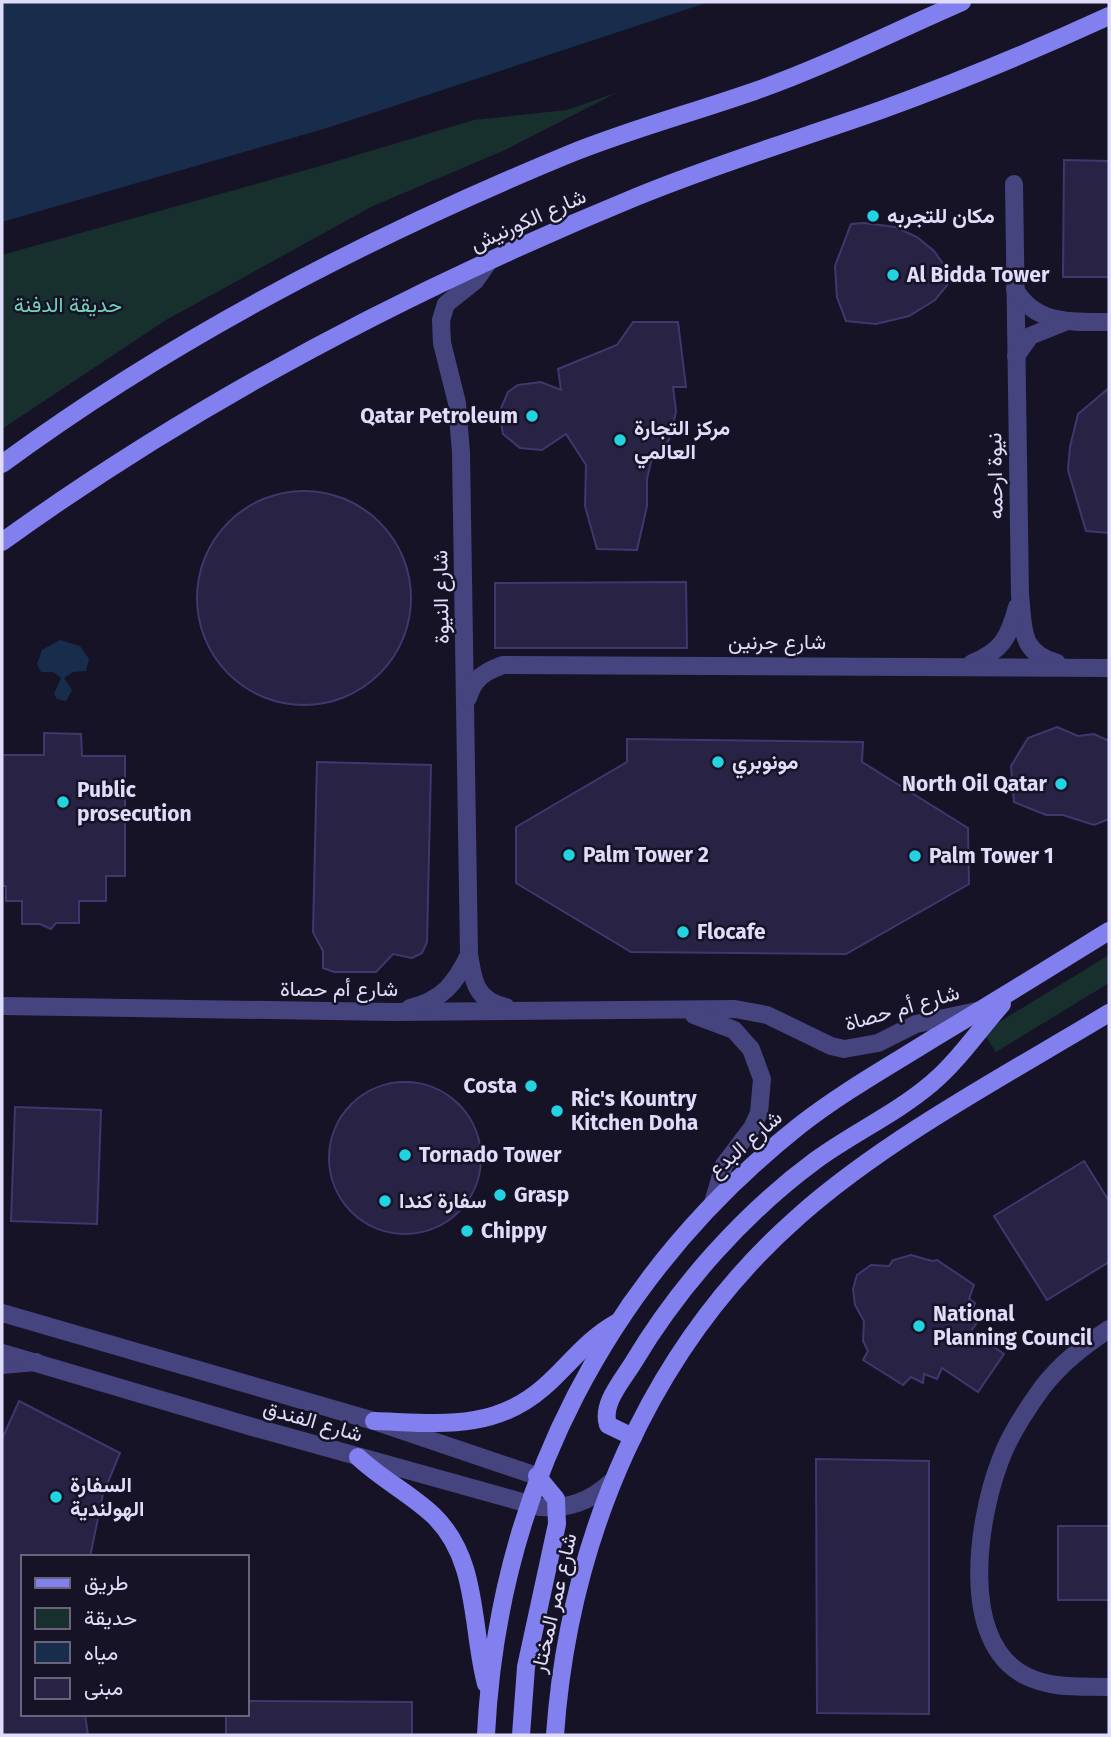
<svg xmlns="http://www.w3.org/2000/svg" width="1111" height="1737" font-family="'Fira Sans',Vazirmatn,sans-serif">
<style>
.green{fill:#17302e}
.water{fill:#182d4b}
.building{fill:#282245;stroke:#40376e;stroke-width:2}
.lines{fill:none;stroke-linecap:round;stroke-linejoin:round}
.minor{stroke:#45447f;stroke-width:18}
.tertiary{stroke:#45447f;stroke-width:18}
.secondary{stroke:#8180ee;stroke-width:18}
.poi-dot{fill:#22d3e2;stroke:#161326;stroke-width:2.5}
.labels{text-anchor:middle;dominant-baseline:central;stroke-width:5;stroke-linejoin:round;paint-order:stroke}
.poi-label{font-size:21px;font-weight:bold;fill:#e0ddfa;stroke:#161326;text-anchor:start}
.street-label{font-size:21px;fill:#e0ddfa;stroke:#161326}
.park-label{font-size:21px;fill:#72d2b8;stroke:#161326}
</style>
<rect width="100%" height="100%" fill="#161326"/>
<g class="green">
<path d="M 618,92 L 505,150 L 373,206 L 166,320 L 2,429 L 2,255 L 317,167 L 474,120 L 567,110 Z"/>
<path d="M 1109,955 L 1109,983 L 996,1052 L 983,1032 Z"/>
</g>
<g class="water">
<path d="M 2,2 L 709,2 L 327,128 L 2,222 Z"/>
<path d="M 60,640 L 80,646 L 89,659 L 86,671 L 73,672 L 64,678 L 72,690 L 66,701 L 57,699 L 54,694 L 61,678 L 53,672 L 41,672 L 37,664 L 42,650 Z"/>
</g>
<g class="building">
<path d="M 1064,160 L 1109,161 L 1109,277 L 1063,277 Z"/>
<path d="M 864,223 L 895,227 L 917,237 L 934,251 L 953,278 L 935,300 L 909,316 L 876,324 L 846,321 L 837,297 L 835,266 L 851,224 Z"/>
<path d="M 633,322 L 678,322 L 686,387 L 673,387 L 676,411 L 671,436 L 664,449 L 652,458 L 647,479 L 647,506 L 637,550 L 597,549 L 585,506 L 586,465 L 566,434 L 542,450 L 520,448 L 503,434 L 499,413 L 508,392 L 518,385 L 541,382 L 561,390 L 558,369 L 617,345 Z"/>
<path d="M 1109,388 L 1109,533 L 1086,531 L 1068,470 L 1070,447 L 1078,414 Z"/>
<circle cx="304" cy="598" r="107"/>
<path d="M 686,582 L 687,648 L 495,648 L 495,583 Z"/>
<path d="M 1057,727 L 1078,736 L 1094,734 L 1109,741 L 1109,819 L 1094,825 L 1063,815 L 1046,815 L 1014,802 L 1011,766 L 1028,738 Z"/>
<path d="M 44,733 L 81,734 L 82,756 L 125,756 L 125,876 L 106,876 L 106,901 L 79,901 L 79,923 L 56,923 L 51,929 L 40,924 L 22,924 L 22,901 L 6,901 L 6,886 L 2,886 L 2,755 L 44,755 Z"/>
<path d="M 627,739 L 863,742 L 862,762 L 968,828 L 969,884 L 846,954 L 631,952 L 516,883 L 516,827 L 627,762 Z"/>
<path d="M 317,762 L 431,765 L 427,942 L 422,953 L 412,958 L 393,954 L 376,972 L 334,972 L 323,968 L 323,951 L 313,932 Z"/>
<circle cx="405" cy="1158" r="76"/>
<path d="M 15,1107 L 101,1110 L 97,1224 L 11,1221 Z"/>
<path d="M 1084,1161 L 1109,1201 L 1109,1262 L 1047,1300 L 994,1216 Z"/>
<path d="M 911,1255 L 932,1261 L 937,1260 L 974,1285 L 969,1299 L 975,1303 L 971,1316 L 979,1320 L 971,1331 L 1004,1354 L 978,1392 L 942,1368 L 937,1379 L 924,1374 L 923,1383 L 911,1377 L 903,1385 L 863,1360 L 868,1351 L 863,1341 L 864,1321 L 855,1305 L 853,1289 L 857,1275 L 871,1265 L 889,1266 L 893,1260 Z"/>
<path d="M 19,1401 L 120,1453 L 103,1494 L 90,1557 L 23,1557 L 23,1714 L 85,1714 L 88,1735 L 2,1735 L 2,1439 Z"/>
<path d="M 816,1459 L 929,1461 L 929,1714 L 817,1713 Z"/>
<rect x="1058" y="1526" width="51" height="74"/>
<path d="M 247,1701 L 412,1702 L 412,1735 L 226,1735 L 226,1714 L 247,1714 Z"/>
</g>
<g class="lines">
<g class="minor">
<path d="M 1014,184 L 1020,595 C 1024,629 1019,652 1057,663"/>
<path d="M 489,261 L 475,281 L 446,304 L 441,320 L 442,343 L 457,403 L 461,453 L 469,954 C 473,981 476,1001 506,1007"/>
<path d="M 1015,289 C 1035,325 1073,322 1109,322"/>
<path d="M 1016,356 L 1030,336 L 1065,322"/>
<path d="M 972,663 C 1002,651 1009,637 1017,607"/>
<path d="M 468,698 C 474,678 484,672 503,665 L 1109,668"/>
<path d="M 2,1006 L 393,1012 L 735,1009 L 767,1015 L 831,1046 L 844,1049 L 878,1043 L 916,1024 L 977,1011"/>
<path d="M 410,1008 C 442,1000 455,984 469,955"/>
<path d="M 694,1015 L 734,1030 L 751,1049 L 762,1079 L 759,1113 L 752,1128 L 724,1165 L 713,1203"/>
<path d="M 1109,1329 C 1084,1346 1061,1363 1042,1388 C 1026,1410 1009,1436 1000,1461 C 978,1519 958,1642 1026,1676 C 1052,1689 1081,1686 1109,1687"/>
<path d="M 2,1365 L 36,1362"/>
</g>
<g class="tertiary">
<path d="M 2,1313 L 374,1421 L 537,1476"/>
<path d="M 2,1353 L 256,1428 L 540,1507 C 568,1509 589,1502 610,1483"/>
</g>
<g class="secondary">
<path d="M 2,464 C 173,338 371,236 567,155 C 628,130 692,113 755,91 C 826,66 893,32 962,2"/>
<path d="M 2,542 C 197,401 414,288 636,197 C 716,164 799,139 881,110 C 958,82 1035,50 1109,16"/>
<path d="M 374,1421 C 437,1423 493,1432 544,1387 C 569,1365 586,1340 616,1323"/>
<path d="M 633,1437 L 608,1425 C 601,1404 622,1381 633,1363 C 679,1286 744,1213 816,1160 C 853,1133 897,1113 932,1083 C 958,1061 979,1030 1002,1004"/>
<path d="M 358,1457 C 381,1479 411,1494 434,1516 C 479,1560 471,1627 486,1684"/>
<path d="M 486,1735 C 498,1491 608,1278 799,1126 C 841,1093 889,1066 934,1038 C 993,1003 1051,967 1109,931"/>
<path d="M 521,1735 L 526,1667 L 557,1524 L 556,1499 L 537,1476"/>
<path d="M 555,1735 C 569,1539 649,1348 799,1216 C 887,1138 1008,1074 1109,1013"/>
</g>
</g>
<g class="poi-dot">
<circle cx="873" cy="216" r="7"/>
<circle cx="893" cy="275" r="7"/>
<circle cx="532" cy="416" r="7"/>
<circle cx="620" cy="440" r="7"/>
<circle cx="718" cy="762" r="7"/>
<circle cx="1061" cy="784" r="7"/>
<circle cx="63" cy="802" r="7"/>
<circle cx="569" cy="855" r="7"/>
<circle cx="915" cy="856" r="7"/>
<circle cx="683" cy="932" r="7"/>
<circle cx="531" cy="1086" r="7"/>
<circle cx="557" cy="1111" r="7"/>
<circle cx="405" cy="1155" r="7"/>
<circle cx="500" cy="1195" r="7"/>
<circle cx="385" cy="1201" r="7"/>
<circle cx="467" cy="1231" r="7"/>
<circle cx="919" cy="1326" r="7"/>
<circle cx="56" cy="1497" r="7"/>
</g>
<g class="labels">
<g class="poi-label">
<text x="887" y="216">مكان للتجربه</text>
<text x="907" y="275">Al Bidda Tower</text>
<text x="518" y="416" text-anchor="end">Qatar Petroleum</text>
<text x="634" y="428">مركز التجارة<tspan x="634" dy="24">العالمي</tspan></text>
<text x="732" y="762">مونوبري</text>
<text x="1047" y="784" text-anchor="end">North Oil Qatar</text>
<text x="77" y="790">Public<tspan x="77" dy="24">prosecution</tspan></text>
<text x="583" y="855">Palm Tower 2</text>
<text x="929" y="856">Palm Tower 1</text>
<text x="697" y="932">Flocafe</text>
<text x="517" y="1086" text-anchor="end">Costa</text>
<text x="571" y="1099">Ric's Kountry<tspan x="571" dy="24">Kitchen Doha</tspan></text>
<text x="419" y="1155">Tornado Tower</text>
<text x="514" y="1195">Grasp</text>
<text x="399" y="1201">سفارة كندا</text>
<text x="481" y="1231">Chippy</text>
<text x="933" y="1314">National<tspan x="933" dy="24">Planning Council</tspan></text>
<text x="70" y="1485">السفارة<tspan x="70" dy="24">الهولندية</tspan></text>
</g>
<g class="street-label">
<text transform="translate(528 220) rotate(-24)">شارع الكورنيش</text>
<text transform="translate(995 476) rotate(-91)">نيوة ارحمه</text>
<text transform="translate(441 597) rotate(-91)">شارع النيوة</text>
<text x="777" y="642">شارع جرنين</text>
<text x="339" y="989">شارع أم حصاة</text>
<text transform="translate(902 1008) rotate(-16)">شارع أم حصاة</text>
<text transform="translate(745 1144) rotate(-41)">شارع البدع</text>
<text transform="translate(313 1421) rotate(16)">شارع الفندق</text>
<text transform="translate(554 1603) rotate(-77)">شارع عمر المختار</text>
</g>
<g class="park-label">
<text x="68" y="305">حديقة الدفنة</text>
</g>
</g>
<rect width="1111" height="1737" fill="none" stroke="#e0ddfa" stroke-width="7"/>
<rect x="21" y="1555" width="228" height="161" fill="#161326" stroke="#67647b" stroke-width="2"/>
<rect x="35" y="1578" width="35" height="10" fill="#8180ee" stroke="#67647b" stroke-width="2"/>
<text x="84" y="1590" font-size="21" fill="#e0ddfa">طريق</text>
<rect x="35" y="1608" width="35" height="21" fill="#17302e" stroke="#67647b" stroke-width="2"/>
<text x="84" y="1625" font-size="21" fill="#e0ddfa">حديقة</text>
<rect x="35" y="1642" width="35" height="21" fill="#182d4b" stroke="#67647b" stroke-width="2"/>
<text x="84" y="1660" font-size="21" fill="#e0ddfa">مياه</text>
<rect x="35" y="1678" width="35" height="21" fill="#282245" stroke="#67647b" stroke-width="2"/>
<text x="84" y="1695" font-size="21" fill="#e0ddfa">مبنى</text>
</svg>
